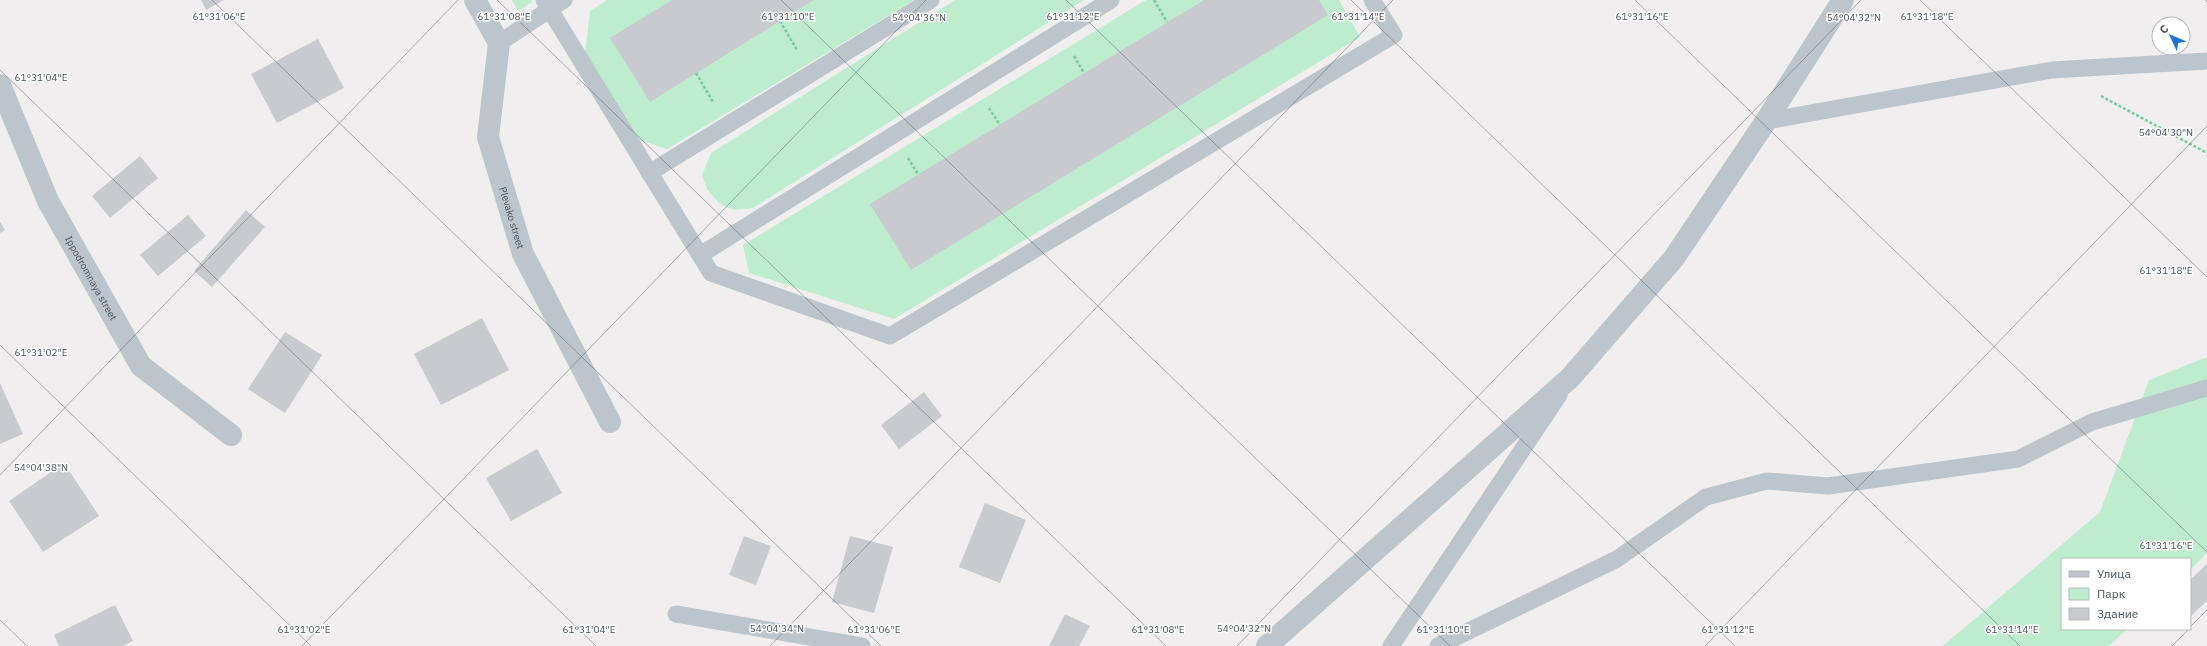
<svg xmlns="http://www.w3.org/2000/svg" width="2207" height="646" font-family="'IBM Plex Sans',sans-serif">
<style>
.green{fill:#bdedce}
.building{fill:#c8cad0}
.lines{fill:none;stroke-linecap:round;stroke-linejoin:round}
.path{stroke:#76c99f;stroke-width:2.5;stroke-dasharray:3 2;stroke-linecap:butt}
.lane{stroke:#bcc5cc;stroke-width:17}
.street{stroke:#bcc5cc;stroke-width:22}
.ticks{fill:none;stroke:#47515a;stroke-width:1;stroke-opacity:0.45}
.labels{text-anchor:middle;dominant-baseline:central;stroke-width:3;stroke-linejoin:round;paint-order:stroke}
.street-label{font-size:10px;fill:#47515a;stroke:#fff}
.ticks-label{font-size:10px;text-anchor:middle;fill:#47515a;stroke:#fff;stroke-width:3;stroke-linejoin:round;paint-order:stroke}
</style>
<rect width="100%" height="100%" fill="#f0eeee"/>
<g class="green">
<path d="M 512,0 L 531,0 L 532,2 L 518,11 Z"/>
<path d="M 607,0 L 914,0 L 667,149 L 639,140 L 585,53 L 590,11 Z"/>
<path d="M 955,0 L 1084,0 L 753,208 L 734,210 L 720,204 L 707,189 L 702,175 L 711,153 Z"/>
<path d="M 1146,0 L 1339,0 L 1360,37 L 894,319 L 749,273 L 743,245 Z"/>
<path d="M 2207,357 L 2207,553 L 2190,570 L 2190,559 L 2062,559 L 2062,629 L 2127,629 L 2109,646 L 1943,646 L 2100,512 L 2149,380 Z"/>
</g>
<g class="building">
<path d="M 201,0 L 224,0 L 206,10 Z"/>
<path d="M 672,0 L 814,0 L 650,102 L 610,38 Z"/>
<path d="M 1204,0 L 1319,0 L 1328,15 L 911,270 L 870,204 Z"/>
<path d="M 318,39 L 344,88 L 277,123 L 251,74 Z"/>
<path d="M 140,156 L 158,178 L 110,218 L 92,196 Z"/>
<path d="M 246,210 L 265,227 L 212,287 L 194,271 Z"/>
<path d="M 188,215 L 206,236 L 158,276 L 140,255 Z"/>
<path d="M 0,222 L 5,230 L 0,233 Z"/>
<path d="M 482,318 L 509,370 L 441,405 L 414,354 Z"/>
<path d="M 285,332 L 322,355 L 285,413 L 248,389 Z"/>
<path d="M 0,383 L 23,434 L 0,444 Z"/>
<path d="M 924,392 L 942,416 L 899,449 L 881,425 Z"/>
<path d="M 537,449 L 562,493 L 511,521 L 486,478 Z"/>
<path d="M 64,463 L 99,516 L 43,552 L 9,501 Z"/>
<path d="M 985,503 L 1026,520 L 1000,583 L 959,567 Z"/>
<path d="M 744,536 L 771,546 L 756,585 L 729,575 Z"/>
<path d="M 850,536 L 893,547 L 874,613 L 832,602 Z"/>
<path d="M 2207,564 L 2207,601 L 2191,616 L 2190,580 Z"/>
<path d="M 115,605 L 133,641 L 123,646 L 59,646 L 54,635 Z"/>
<path d="M 1065,614 L 1090,626 L 1079,646 L 1049,646 Z"/>
</g>
<g class="lines">
<g class="path">
<path d="M 1154,0 L 1167,22"/>
<path d="M 780,21 L 797,50"/>
<path d="M 1074,56 L 1084,73"/>
<path d="M 696,73 L 713,102"/>
<path d="M 2101,96 L 2207,153"/>
<path d="M 989,108 L 1000,125"/>
<path d="M 908,158 L 918,174"/>
</g>
<g class="lane">
<path d="M 544,0 L 711,273 L 890,336 L 1394,35 L 1372,0"/>
<path d="M 499,43 L 564,0"/>
<path d="M 1766,121 L 2052,70 L 2207,61"/>
<path d="M 649,173 L 931,0"/>
<path d="M 700,255 L 1111,0"/>
<path d="M 676,614 L 862,646"/>
<path d="M 1391,646 L 1559,395"/>
<path d="M 1438,646 L 1617,559 L 1706,497 L 1767,481 L 1828,486 L 2018,459 L 2092,422 L 2207,388"/>
</g>
<g class="street">
<path id="s1" d="M 475,0 L 499,43 L 488,137 L 523,254 L 610,422"/>
<path id="s2" d="M 0,85 L 48,201 L 141,366 L 231,435"/>
<path d="M 1267,646 L 1570,378 L 1674,258 L 1766,121 L 1843,0"/>
</g>
</g>
<path class="ticks" d="M 212,0 L 881,646M 497,0 L 1166,646M 781,0 L 1450,646M 1066,0 L 1735,646M 1351,0 L 2020,646M 1635,0 L 2207,552M 1920,0 L 2207,277M 2205,0 L 2207,2M 0,70 L 596,646M 0,345 L 311,646M 0,475 L 458,0M 0,620 L 27,646M 2190,627 L 2207,610M 302,646 L 926,0M 770,646 L 1393,0M 1237,646 L 1861,0M 1705,646 L 2207,126M 2172,646 L 2189,629"/>
<g class="labels">
<g class="street-label">
<text stroke="none"><textPath href="#s1" startOffset="228">Plevako street</textPath></text>
<text stroke="none"><textPath href="#s2" startOffset="214">Ippodromnaya street</textPath></text>
</g>
</g>
<g class="ticks-label">
<text x="219" y="20">61°31'06"E</text>
<text x="504" y="20">61°31'08"E</text>
<text x="788" y="20">61°31'10"E</text>
<text x="1073" y="20">61°31'12"E</text>
<text x="1358" y="20">61°31'14"E</text>
<text x="1642" y="20">61°31'16"E</text>
<text x="1927" y="20">61°31'18"E</text>
<text x="919" y="21">54°04'36"N</text>
<text x="1854" y="21">54°04'32"N</text>
<text x="41" y="81">61°31'04"E</text>
<text x="2166" y="136">54°04'30"N</text>
<text x="2166" y="274">61°31'18"E</text>
<text x="41" y="356">61°31'02"E</text>
<text x="41" y="471">54°04'38"N</text>
<text x="2166" y="549">61°31'16"E</text>
<text x="777" y="632">54°04'34"N</text>
<text x="1244" y="632">54°04'32"N</text>
<text x="304" y="633">61°31'02"E</text>
<text x="589" y="633">61°31'04"E</text>
<text x="874" y="633">61°31'06"E</text>
<text x="1158" y="633">61°31'08"E</text>
<text x="1443" y="633">61°31'10"E</text>
<text x="1728" y="633">61°31'12"E</text>
<text x="2012" y="633">61°31'14"E</text>
</g>
<rect x="2061" y="558" width="130" height="72" fill="#ffffff" stroke="#b5b9bd"/>
<rect x="2069" y="571" width="20" height="6" fill="#bcc5cc" stroke="#b5b9bd"/>
<text x="2097" y="578" font-size="12" fill="#47515a">Улица</text>
<rect x="2069" y="588" width="20" height="12" fill="#bdedce" stroke="#b5b9bd"/>
<text x="2097" y="598" font-size="12" fill="#47515a">Парк</text>
<rect x="2069" y="608" width="20" height="12" fill="#c8cad0" stroke="#b5b9bd"/>
<text x="2097" y="618" font-size="12" fill="#47515a">Здание</text>
<g transform="translate(2171 36) rotate(314)"><circle r="19" fill="#ffffff" stroke="#b5b9bd"/>
<path d="M0-3L7 15L0 10L-7 15Z" fill="#1f74d8"/>
<text y="-6" font-size="11" font-weight="bold" text-anchor="middle" fill="#47515a">С</text>
</g>
</svg>
